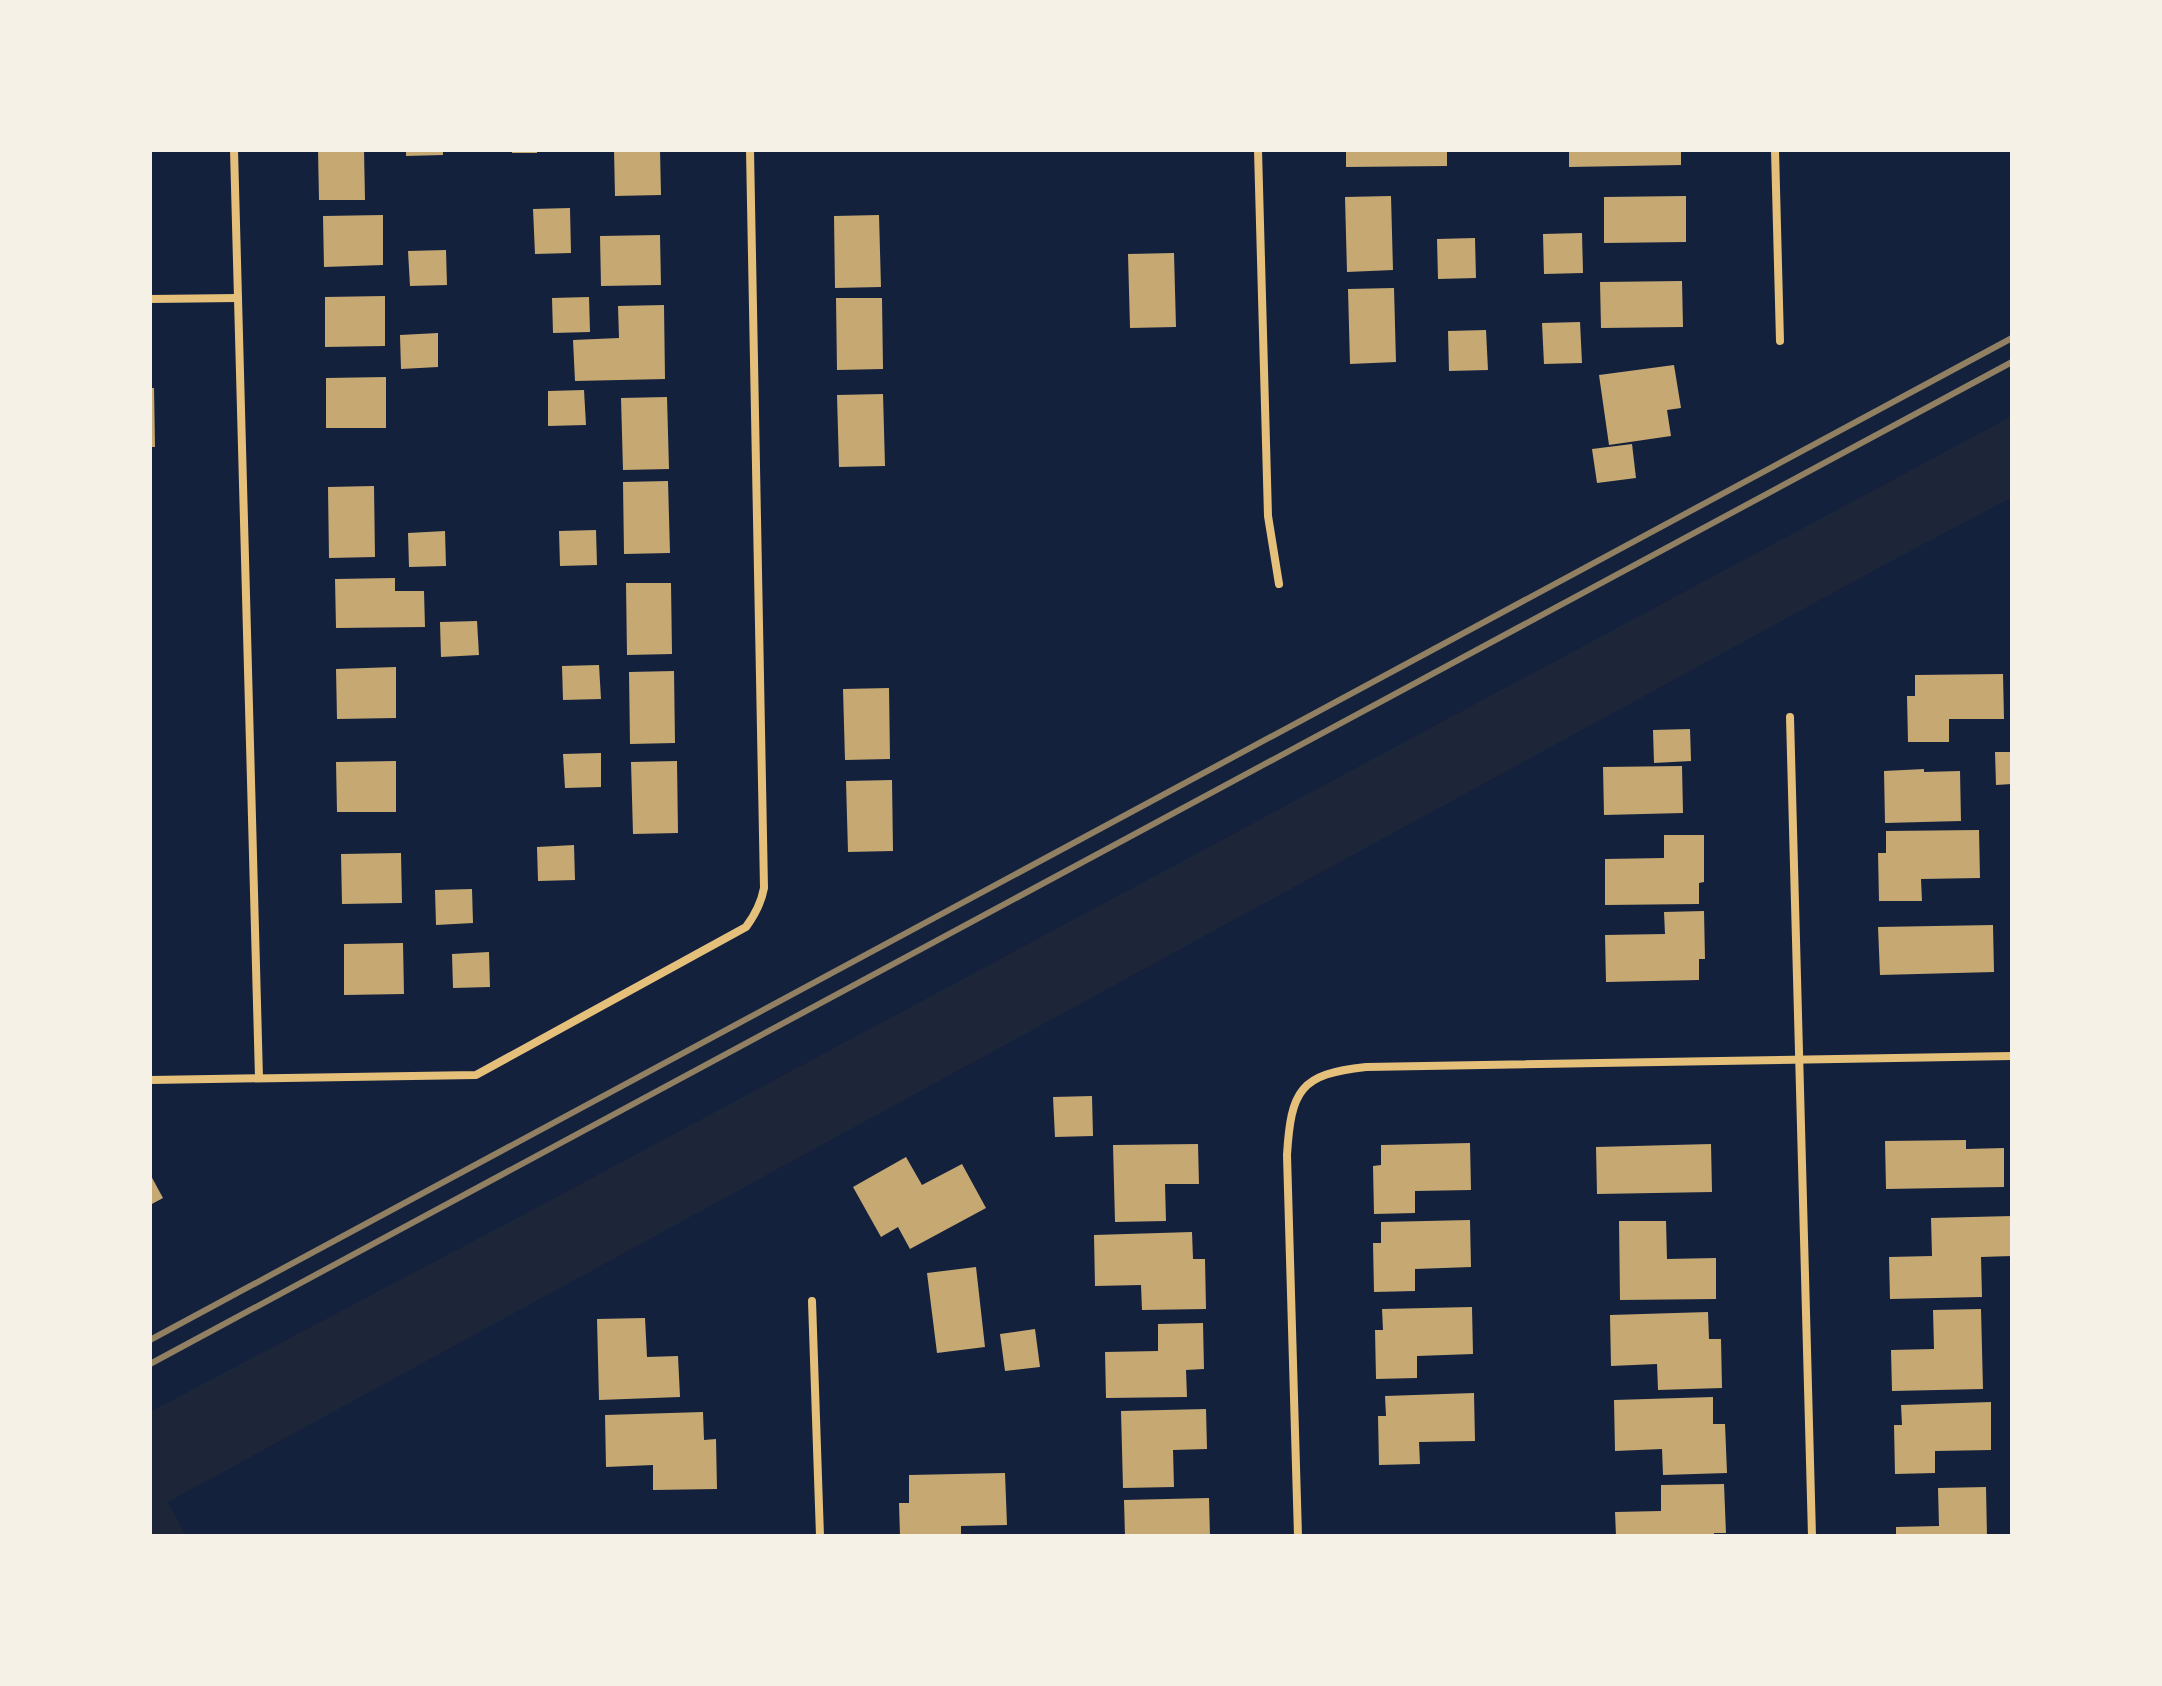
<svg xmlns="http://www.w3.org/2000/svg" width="2162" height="1686" font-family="Inter,sans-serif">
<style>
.green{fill:#1d2539}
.building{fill:#c6a872}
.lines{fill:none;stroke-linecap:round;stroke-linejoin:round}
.minor{stroke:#e5c07b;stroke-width:8}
.rail{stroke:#918062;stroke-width:6}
</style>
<rect width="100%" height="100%" fill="#14213d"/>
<path class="green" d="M 2012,416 L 2012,497 L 1871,572 L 168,1502 L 186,1536 L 150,1536 L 150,1412 L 553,1199 Z"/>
<g class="building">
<path d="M 318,150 L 364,150 L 365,200 L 319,200 Z"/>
<path d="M 406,150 L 443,150 L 443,155 L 406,156 Z"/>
<rect x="512" y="150" width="25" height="3"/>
<path d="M 614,150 L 660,150 L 661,195 L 615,196 Z"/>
<path d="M 1346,150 L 1447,150 L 1447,166 L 1346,167 Z"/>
<path d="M 1569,150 L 1681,150 L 1681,165 L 1569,167 Z"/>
<path d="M 1391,196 L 1393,270 L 1347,272 L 1345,197 Z"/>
<path d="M 1686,196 L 1686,242 L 1604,243 L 1604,197 Z"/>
<path d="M 570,208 L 571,253 L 535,254 L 533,209 Z"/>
<path d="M 383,215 L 383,265 L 324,267 L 323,216 Z"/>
<path d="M 879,215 L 881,287 L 835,288 L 834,216 Z"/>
<path d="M 1582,233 L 1583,273 L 1544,274 L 1543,234 Z"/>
<path d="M 660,235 L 661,285 L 601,286 L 600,236 Z"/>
<path d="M 1475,238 L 1476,278 L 1438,279 L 1437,239 Z"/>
<path d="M 446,250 L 447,285 L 410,286 L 408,251 Z"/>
<path d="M 1174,253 L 1176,327 L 1130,328 L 1128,254 Z"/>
<path d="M 1682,281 L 1683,327 L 1601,328 L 1600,282 Z"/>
<path d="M 1394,288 L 1396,362 L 1350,364 L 1348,289 Z"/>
<path d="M 385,296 L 385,346 L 325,347 L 325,297 Z"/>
<path d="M 589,297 L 590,332 L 553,333 L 552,298 Z"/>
<path d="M 836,298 L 882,298 L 883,369 L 837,370 Z"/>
<path d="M 664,305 L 665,379 L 575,381 L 573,340 L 619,338 L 618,306 Z"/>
<path d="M 1580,322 L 1582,363 L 1544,364 L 1542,323 Z"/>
<path d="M 1486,330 L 1488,370 L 1449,371 L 1448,331 Z"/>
<path d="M 438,333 L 438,367 L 401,369 L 400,335 Z"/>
<path d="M 1674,365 L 1681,408 L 1667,410 L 1671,436 L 1609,445 L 1599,375 Z"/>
<path d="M 386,377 L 386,428 L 326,428 L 326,378 Z"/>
<path d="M 150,388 L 154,388 L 155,447 L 150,447 Z"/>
<path d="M 584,390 L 586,425 L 548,426 L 548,391 Z"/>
<path d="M 883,394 L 885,466 L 839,467 L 837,395 Z"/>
<path d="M 667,397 L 669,469 L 623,470 L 621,398 Z"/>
<path d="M 1632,444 L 1636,478 L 1597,483 L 1592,449 Z"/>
<path d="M 668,481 L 670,553 L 624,554 L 623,482 Z"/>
<path d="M 374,486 L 375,557 L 329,558 L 328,487 Z"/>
<path d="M 596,530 L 597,565 L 560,566 L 559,531 Z"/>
<path d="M 445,531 L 446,566 L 409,567 L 408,533 Z"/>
<path d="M 395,578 L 395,591 L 424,591 L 425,627 L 336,628 L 335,579 Z"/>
<path d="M 626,583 L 671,583 L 672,654 L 627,655 Z"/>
<path d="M 477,621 L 479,655 L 441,657 L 440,622 Z"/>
<path d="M 599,665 L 601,699 L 563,700 L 562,666 Z"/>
<path d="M 396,667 L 396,718 L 337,719 L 336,669 Z"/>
<path d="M 674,671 L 675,743 L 630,744 L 629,672 Z"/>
<path d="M 2003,674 L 2004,719 L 1949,719 L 1949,742 L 1908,742 L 1907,696 L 1915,696 L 1915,675 Z"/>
<path d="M 889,688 L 890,759 L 845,760 L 843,689 Z"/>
<path d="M 1690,729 L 1691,761 L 1654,763 L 1653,730 Z"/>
<path d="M 1995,752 L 2012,752 L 2012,784 L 1996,785 Z"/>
<path d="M 601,753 L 601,787 L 565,788 L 563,754 Z"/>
<path d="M 396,761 L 396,812 L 337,812 L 336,762 Z"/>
<path d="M 677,761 L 678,833 L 633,834 L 631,762 Z"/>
<path d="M 1682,766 L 1683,813 L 1604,815 L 1603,767 Z"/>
<path d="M 1924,769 L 1924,772 L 1960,771 L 1961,821 L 1885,823 L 1884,771 Z"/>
<path d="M 892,780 L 893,851 L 848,852 L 846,781 Z"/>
<path d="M 1979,830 L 1980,878 L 1921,879 L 1922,901 L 1879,901 L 1878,853 L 1886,853 L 1886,831 Z"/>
<path d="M 1664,835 L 1704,835 L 1704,882 L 1699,883 L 1699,904 L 1605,905 L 1605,859 L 1664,858 Z"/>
<path d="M 574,845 L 575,880 L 538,881 L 537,847 Z"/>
<path d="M 401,853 L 402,903 L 342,904 L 341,854 Z"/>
<path d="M 472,889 L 473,923 L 436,925 L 435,890 Z"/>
<path d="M 1704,911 L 1705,959 L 1699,959 L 1699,980 L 1606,982 L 1605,935 L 1665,934 L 1664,912 Z"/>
<path d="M 1993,925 L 1994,972 L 1880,975 L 1878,927 Z"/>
<path d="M 403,943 L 404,994 L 344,995 L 344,944 Z"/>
<path d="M 489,952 L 490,987 L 453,988 L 452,954 Z"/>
<path d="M 1092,1096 L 1093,1136 L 1055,1137 L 1053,1097 Z"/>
<path d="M 1966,1140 L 1966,1149 L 2004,1148 L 2004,1187 L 1886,1189 L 1885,1141 Z"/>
<path d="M 1470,1143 L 1471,1190 L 1415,1191 L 1415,1213 L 1374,1214 L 1373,1166 L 1381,1165 L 1381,1145 Z"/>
<path d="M 1198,1144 L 1199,1184 L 1165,1184 L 1166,1221 L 1115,1222 L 1113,1145 Z"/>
<path d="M 1711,1144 L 1712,1192 L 1597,1194 L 1596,1147 Z"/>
<path d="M 906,1157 L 922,1185 L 962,1164 L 986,1208 L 910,1249 L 898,1227 L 881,1237 L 853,1187 Z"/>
<path d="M 150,1174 L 163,1198 L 150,1205 Z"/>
<path d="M 2012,1216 L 2012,1256 L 1981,1257 L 1982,1297 L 1890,1299 L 1889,1257 L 1932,1256 L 1931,1218 Z"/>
<path d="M 1470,1220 L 1471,1267 L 1415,1269 L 1415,1291 L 1374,1292 L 1373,1243 L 1381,1243 L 1381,1222 Z"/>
<path d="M 1619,1221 L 1666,1221 L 1667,1259 L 1716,1258 L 1716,1299 L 1620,1300 Z"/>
<path d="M 1192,1232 L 1193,1259 L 1205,1259 L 1206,1309 L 1142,1310 L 1141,1285 L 1095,1286 L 1094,1235 Z"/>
<path d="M 976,1267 L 985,1347 L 937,1353 L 927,1273 Z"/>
<path d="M 1472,1307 L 1473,1354 L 1417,1356 L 1417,1378 L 1376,1379 L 1375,1330 L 1383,1330 L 1382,1309 Z"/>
<path d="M 1981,1309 L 1983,1389 L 1892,1391 L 1891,1350 L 1934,1349 L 1933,1310 Z"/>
<path d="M 1708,1312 L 1709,1339 L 1721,1339 L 1722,1388 L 1658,1390 L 1657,1364 L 1611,1366 L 1610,1315 Z"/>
<path d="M 645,1318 L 647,1357 L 678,1356 L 680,1397 L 599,1400 L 597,1319 Z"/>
<path d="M 1203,1323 L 1204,1369 L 1186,1370 L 1187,1397 L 1106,1398 L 1105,1352 L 1158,1351 L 1158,1324 Z"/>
<path d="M 1035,1329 L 1040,1367 L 1005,1371 L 1000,1334 Z"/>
<path d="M 1474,1393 L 1475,1441 L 1419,1442 L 1420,1464 L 1379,1465 L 1378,1416 L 1386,1416 L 1385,1396 Z"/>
<path d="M 1713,1397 L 1713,1424 L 1725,1424 L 1727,1473 L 1663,1475 L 1662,1449 L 1615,1451 L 1614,1400 Z"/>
<path d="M 1991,1402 L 1991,1450 L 1935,1451 L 1935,1473 L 1895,1474 L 1894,1425 L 1902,1425 L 1901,1405 Z"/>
<path d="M 1206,1409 L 1207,1449 L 1173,1450 L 1174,1487 L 1123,1488 L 1121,1411 Z"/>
<path d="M 703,1412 L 704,1440 L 716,1439 L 717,1489 L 653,1490 L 653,1465 L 606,1467 L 605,1415 Z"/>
<path d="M 1005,1473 L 1007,1525 L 961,1526 L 961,1536 L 900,1536 L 899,1503 L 909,1503 L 909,1475 Z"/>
<path d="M 1724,1484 L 1726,1533 L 1714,1533 L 1714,1536 L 1616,1536 L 1615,1512 L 1661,1511 L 1661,1485 Z"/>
<path d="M 1986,1487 L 1987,1536 L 1896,1536 L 1896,1527 L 1939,1526 L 1938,1488 Z"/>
<path d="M 1209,1498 L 1210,1536 L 1125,1536 L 1124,1500 Z"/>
</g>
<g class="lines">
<g class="minor">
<path d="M 234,150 L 259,1078"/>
<path d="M 1258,150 L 1268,516 L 1279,584"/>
<path d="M 1775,150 L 1780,341"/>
<path d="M 150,299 L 238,298"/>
<path d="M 1790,717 L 1812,1536"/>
<path d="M 150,1080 L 476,1075 L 746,927 C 755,915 761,904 764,888 L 750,150"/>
<path d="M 812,1301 L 820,1536"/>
<path d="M 1298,1536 L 1287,1155 C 1291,1090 1300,1074 1366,1067 L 2012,1056"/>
</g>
<g class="rail">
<path d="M 150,1340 L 2012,338"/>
<path d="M 150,1364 L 2012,362"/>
</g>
</g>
<rect width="2162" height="1686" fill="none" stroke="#f6f1e7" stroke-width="304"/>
</svg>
